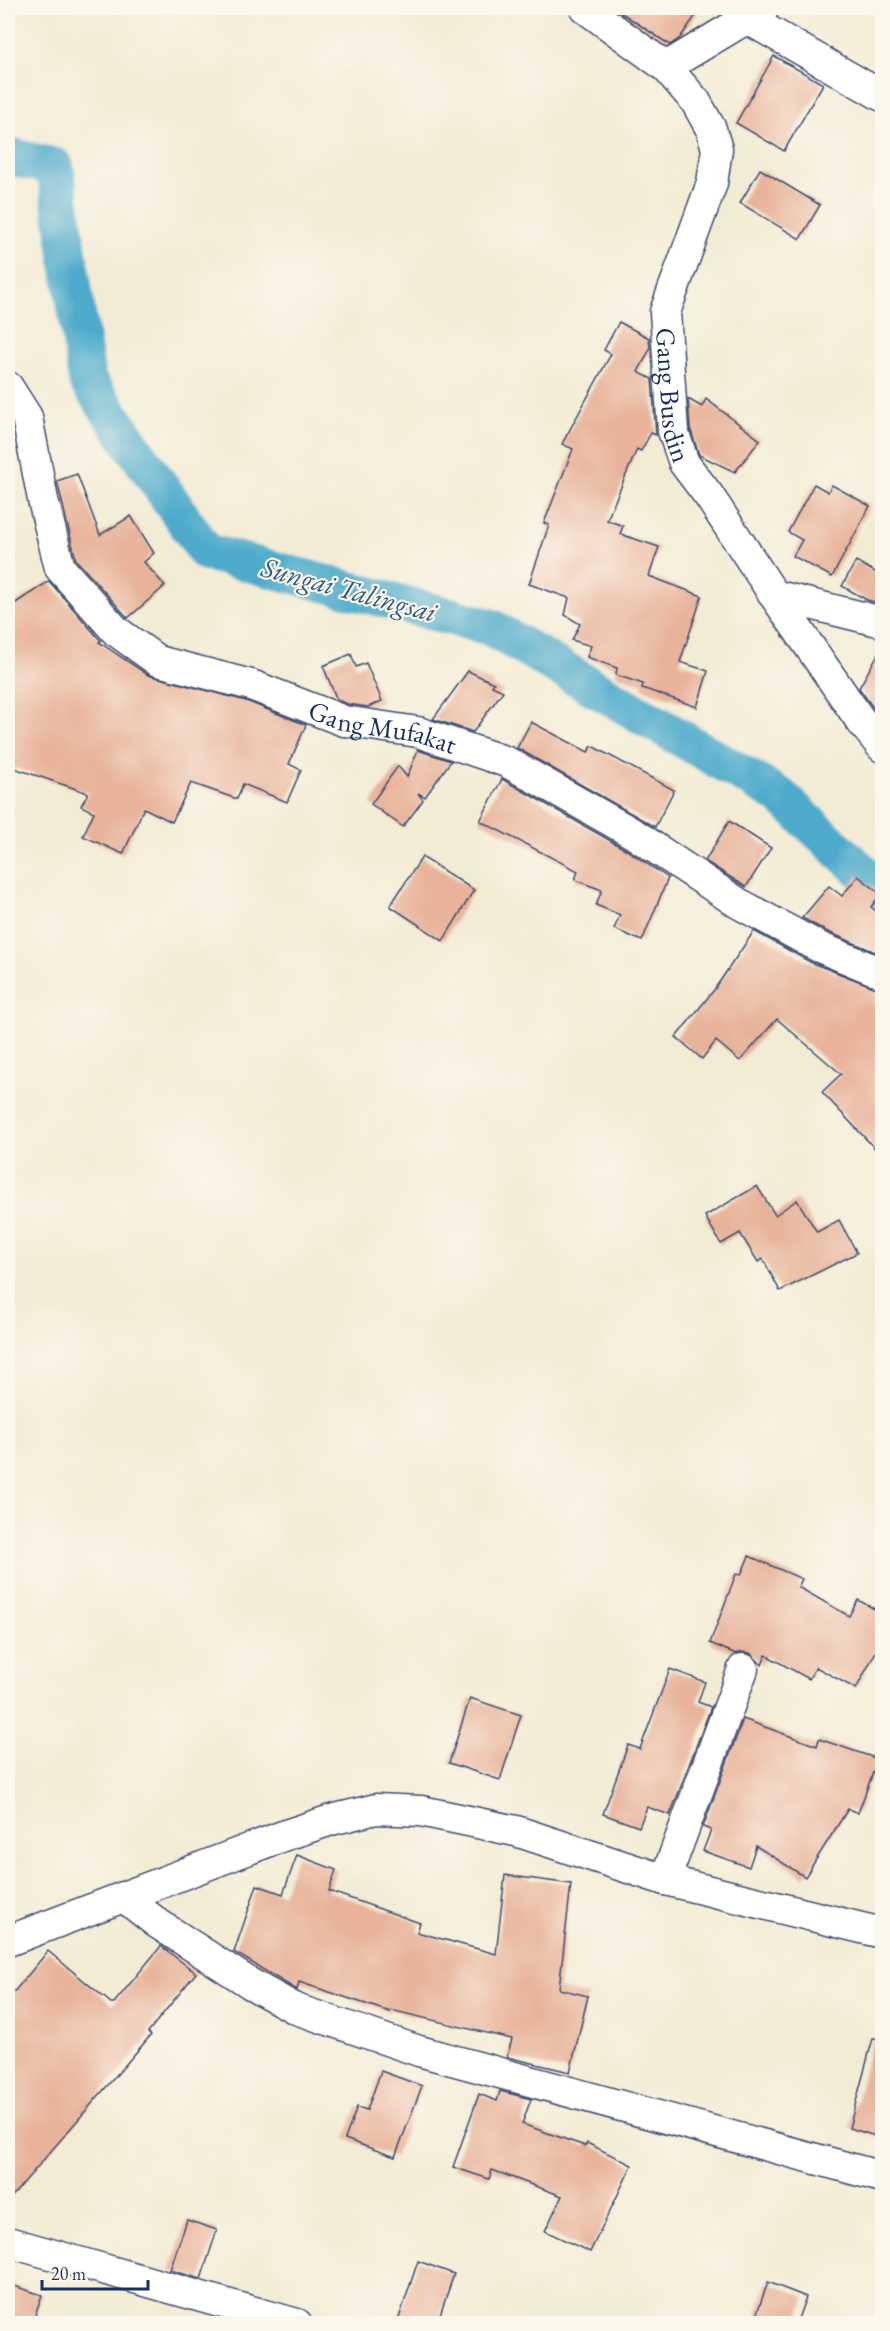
<svg xmlns="http://www.w3.org/2000/svg" width="890" height="2331" font-family="'EB Garamond',serif">
<style>
.lines{fill:none;stroke-linecap:round;stroke-linejoin:round}
.canal{stroke:#4daacb;stroke-width:38}
.building{fill:#e8b39a}
.minor-casing{stroke:#3b4b70;stroke-width:33}
.minor{stroke:#fff;stroke-width:30}
.labels{text-anchor:middle;dominant-baseline:central;stroke-width:4.5;stroke-linejoin:round;paint-order:stroke}
.street-label{font-size:27px;fill:#1b2f5e;stroke:#fbf7ec}
.water-label{font-size:28px;font-style:italic;fill:#2c5a84;stroke:#fbf7ec}
</style>
<rect width="100%" height="100%" fill="#fbf7ec"/>
<filter id="ink" filterUnits="userSpaceOnUse"><feTurbulence type="fractalNoise" baseFrequency=".0167" numOctaves="2"/><feDisplacementMap in="SourceGraphic" scale="12" xChannelSelector="R" yChannelSelector="G"/><feConvolveMatrix kernelMatrix="1 2 1 2 8 2 1 2 1" color-interpolation-filters="sRGB"/></filter>
<filter id="wash" filterUnits="userSpaceOnUse"><feTurbulence type="fractalNoise" baseFrequency=".008" numOctaves="4" result="noise"/><feDisplacementMap in="SourceGraphic" scale="24" xChannelSelector="R" yChannelSelector="G"/><feGaussianBlur stdDeviation="1.35" result="paint"/><feColorMatrix in="noise" values="0 0 0 0 0 0 0 0 0 0 0 0 0 0 0 0 0 1.4 0 .05"/><feComposite in="paint" operator="in"/></filter>
<g filter="url(#wash)">
<rect width="100%" height="100%" fill="#f3ecd5"/>
<g class="lines">
<path class="canal" d="M 8,156 L 55,167 L 87,380 L 206,552 L 490,627 L 780,796 L 882,890"/>
</g>
<g id="blocks">
<g class="building">
<path d="M 614,8 L 701,8 L 680,38 L 670,45 Z"/>
<path d="M 774,56 L 823,84 L 784,151 L 736,123 Z"/>
<path d="M 760,169 L 820,205 L 800,239 L 740,203 Z"/>
<path d="M 619,322 L 649,338 L 650,349 L 638,372 L 652,379 L 656,435 L 651,433 L 641,451 L 637,449 L 607,520 L 623,526 L 620,534 L 659,547 L 649,576 L 702,596 L 680,662 L 708,671 L 697,707 L 642,688 L 643,684 L 616,675 L 617,668 L 587,657 L 591,646 L 572,640 L 580,624 L 565,615 L 569,598 L 529,584 L 549,525 L 544,523 L 573,449 L 562,444 L 611,354 L 604,350 Z"/>
<path d="M 688,399 L 702,407 L 706,399 L 760,440 L 735,472 L 699,455 L 690,428 Z"/>
<path d="M 77,474 L 100,535 L 131,516 L 154,553 L 144,562 L 165,586 L 128,618 L 76,560 L 57,481 Z"/>
<path d="M 814,484 L 828,492 L 832,485 L 870,506 L 832,577 L 793,556 L 802,540 L 788,532 Z"/>
<path d="M 856,561 L 882,576 L 882,604 L 867,600 L 842,586 Z"/>
<path d="M 49,581 L 101,641 L 99,642 L 148,675 L 246,701 L 306,725 L 289,764 L 301,770 L 287,802 L 243,784 L 237,799 L 191,783 L 172,822 L 144,808 L 123,854 L 83,836 L 94,812 L 81,806 L 88,793 L 8,766 L 8,608 Z"/>
<path d="M 882,647 L 882,720 L 859,688 Z"/>
<path d="M 351,654 L 356,667 L 366,663 L 382,701 L 368,707 L 348,704 L 337,700 L 323,666 Z"/>
<path d="M 468,671 L 494,683 L 492,686 L 503,691 L 473,732 L 433,719 Z"/>
<path d="M 531,722 L 588,752 L 592,746 L 674,790 L 655,827 L 517,748 Z"/>
<path d="M 418,750 L 451,761 L 425,797 L 418,793 L 423,800 L 403,827 L 371,804 L 398,766 L 407,777 Z"/>
<path d="M 502,779 L 625,849 L 668,878 L 642,941 L 614,929 L 620,915 L 596,905 L 602,890 L 575,880 L 578,871 L 480,821 Z"/>
<path d="M 729,821 L 771,848 L 746,887 L 705,861 Z"/>
<path d="M 422,857 L 474,890 L 443,941 L 390,906 Z"/>
<path d="M 858,876 L 881,894 L 871,907 L 882,916 L 882,955 L 826,931 L 802,918 L 829,886 L 842,896 Z"/>
<path d="M 754,931 L 812,963 L 882,990 L 882,1156 L 822,1092 L 841,1074 L 777,1019 L 740,1061 L 716,1041 L 702,1059 L 676,1037 L 714,990 Z"/>
<path d="M 757,1186 L 775,1215 L 797,1200 L 817,1232 L 839,1220 L 857,1253 L 780,1291 L 763,1259 L 758,1262 L 740,1233 L 721,1244 L 705,1216 Z"/>
<path d="M 749,1556 L 802,1579 L 798,1587 L 849,1616 L 858,1600 L 882,1613 L 882,1640 L 856,1689 L 816,1667 L 809,1679 L 766,1655 L 762,1665 L 750,1653 L 741,1652 L 736,1654 L 710,1643 L 736,1574 L 741,1575 Z"/>
<path d="M 670,1669 L 705,1682 L 698,1702 L 711,1707 L 670,1815 L 647,1807 L 639,1827 L 603,1814 L 628,1745 L 640,1749 Z"/>
<path d="M 470,1698 L 521,1715 L 500,1780 L 449,1763 Z"/>
<path d="M 743,1719 L 817,1746 L 819,1739 L 878,1759 L 858,1813 L 848,1809 L 805,1877 L 756,1846 L 749,1867 L 703,1851 L 711,1830 L 703,1827 Z"/>
<path d="M 297,1855 L 336,1870 L 329,1891 L 420,1923 L 417,1932 L 496,1954 L 505,1875 L 571,1884 L 559,1989 L 588,1996 L 570,2072 L 507,2057 L 512,2039 L 391,2010 L 390,2012 L 299,1982 L 297,1990 L 234,1952 L 257,1885 L 283,1894 Z"/>
<path d="M 161,1946 L 196,1973 L 148,2032 L 151,2035 L 8,2201 L 8,1999 L 48,1951 L 111,2003 L 114,2003 Z"/>
<path d="M 873,2038 L 882,2039 L 882,2138 L 849,2128 Z"/>
<path d="M 381,2071 L 422,2086 L 395,2157 L 345,2139 L 357,2107 L 367,2110 Z"/>
<path d="M 500,2091 L 531,2099 L 522,2124 L 585,2146 L 587,2143 L 632,2165 L 590,2252 L 545,2231 L 562,2196 L 492,2170 L 489,2179 L 453,2167 L 479,2094 L 497,2101 Z"/>
<path d="M 187,2220 L 217,2230 L 201,2279 L 170,2270 Z"/>
<path d="M 418,2261 L 454,2274 L 437,2324 L 397,2324 Z"/>
<path d="M 768,2282 L 806,2297 L 796,2324 L 753,2324 Z"/>
<path d="M 8,2284 L 42,2295 L 32,2324 L 8,2324 Z"/>
</g>
</g>
</g>
<g filter="url(#ink)">
<use href="#blocks" fill-opacity="0" stroke="#3b4b70" stroke-width="1.5"/>
<g class="lines">
<g class="minor-casing">
<g id="minor">
<path id="s1" d="M 585,8 L 666,67 L 696,102 L 711,129 L 717,149 L 712,183 L 665,312 L 673,431 L 684,463 L 709,496 L 774,595 L 861,721 L 882,747"/>
<path d="M 748,19 L 882,96"/>
<path d="M 666,67 L 764,8"/>
<path id="s2" d="M 8,387 L 27,417 L 43,500 L 60,568 L 116,631 L 158,661 L 251,685 L 344,721 L 418,732 L 507,762 L 634,834 L 738,903 L 819,947 L 882,973"/>
<path d="M 774,595 L 882,622"/>
<path d="M 665,1880 L 743,1669"/>
<path d="M 124,1897 L 157,1923 L 251,1984 L 296,2009 L 419,2051 L 882,2177"/>
<path d="M 8,1941 L 283,1836 L 331,1820 L 376,1809 L 421,1811 L 516,1831 L 665,1880 L 882,1933"/>
<path d="M 8,2242 L 297,2324"/>
</g>
</g>
<use href="#minor" class="minor"/>
</g>
</g>
<g class="labels">
<g class="street-label">
<text stroke="none"><textPath href="#s1" startOffset="453">Gang Busdin</textPath></text>
<text stroke="none"><textPath href="#s2" startOffset="561">Gang Mufakat</textPath></text>
</g>
<g class="water-label">
<text transform="translate(349 589) rotate(15)">Sungai Talingsai</text>
</g>
</g>
<rect width="890" height="2331" fill="none" stroke="#fbf7ec" stroke-width="30"/>
<path d="M42 2280v9h106v-9" fill="none" stroke="#1b2f5e" stroke-width="3"/>
<text x="51" y="2280" font-size="18" fill="#1b2f5e" stroke="#fbf7ec" stroke-width="4.5" paint-order="stroke">20 m</text>
</svg>
